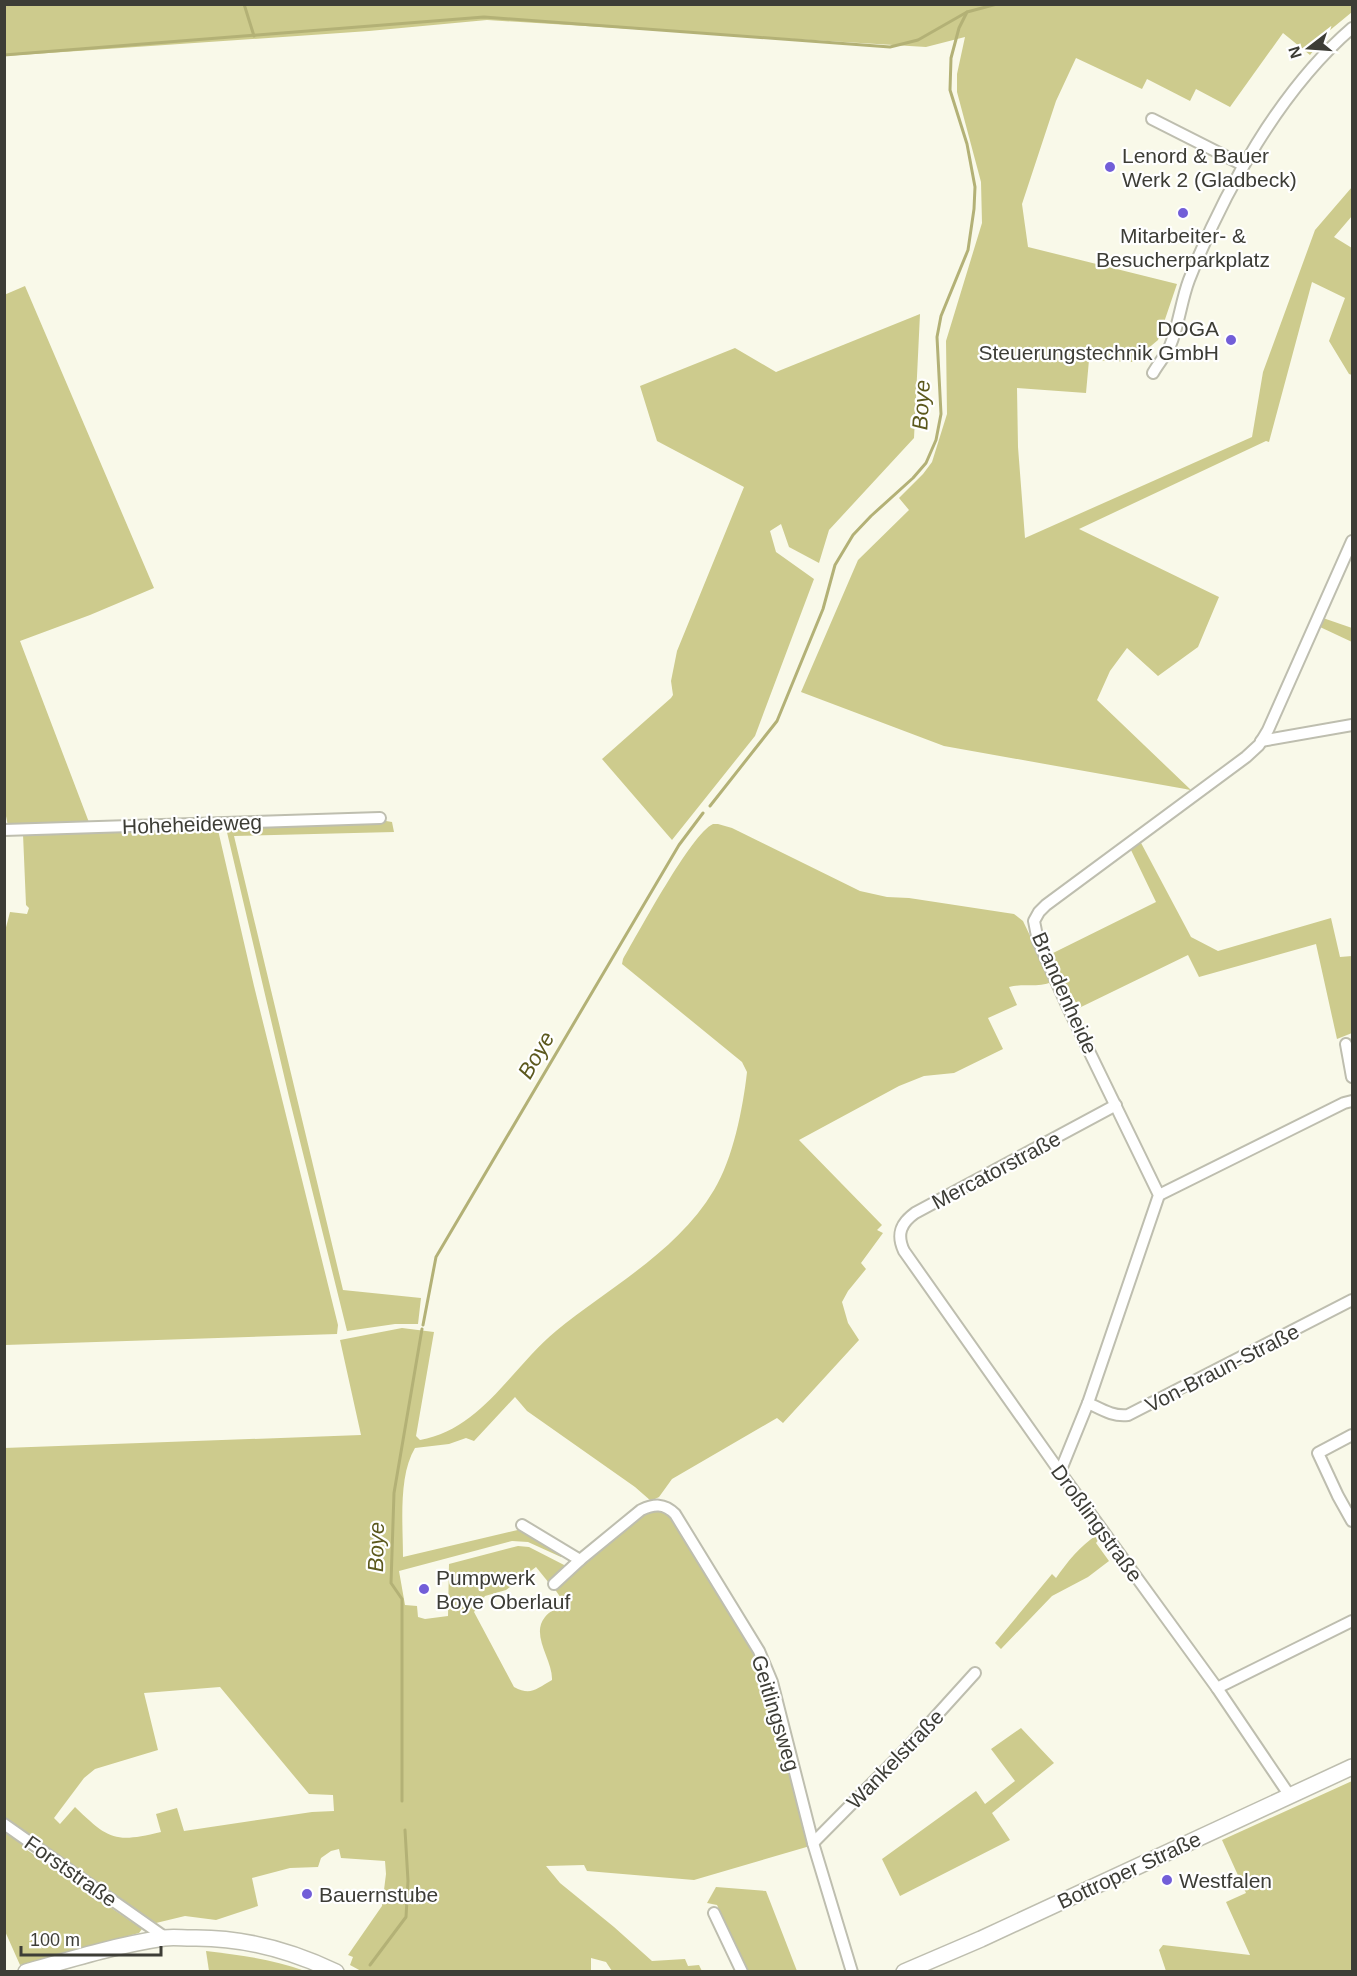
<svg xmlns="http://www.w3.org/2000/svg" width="1357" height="1976" font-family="Arial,sans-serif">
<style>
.green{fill:#cdcb8d;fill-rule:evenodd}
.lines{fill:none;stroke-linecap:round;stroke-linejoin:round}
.stream{stroke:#b3b176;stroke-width:3}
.minor-casing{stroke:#bebeaf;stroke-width:14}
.secondary-casing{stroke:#bebeaf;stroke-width:18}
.minor{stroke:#fff;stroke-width:10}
.secondary{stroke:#fff;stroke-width:15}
.poi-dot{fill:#725ed8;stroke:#fff;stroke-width:2}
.labels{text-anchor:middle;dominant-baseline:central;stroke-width:4.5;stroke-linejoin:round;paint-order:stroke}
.poi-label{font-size:21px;fill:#3d3d36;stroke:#fff;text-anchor:start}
.street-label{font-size:21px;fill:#3d3d36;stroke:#fff}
.water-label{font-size:22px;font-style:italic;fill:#5c591e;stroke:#fff}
</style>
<rect width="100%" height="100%" fill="#f9f9e9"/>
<g class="green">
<path d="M 4,5 L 1352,5 L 1352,12 L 1329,31 L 1310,55 L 1283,33 L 1230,107 L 1196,89 L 1190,101 L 1147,79 L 1142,89 L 1076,58 L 1056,101 L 1022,204 L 1028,247 L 1177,284 L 1158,340 L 1132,362 L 1089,360 L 1086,393 L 1017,388 L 1018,447 L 1025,538 L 1252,437 L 1263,372 L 1315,230 L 1352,187 L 1352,216 L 1334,237 L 1352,248 L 1352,375 L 1349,374 L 1329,341 L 1345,298 L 1312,282 L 1269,442 L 1266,441 L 1079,529 L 1219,597 L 1198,647 L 1158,676 L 1127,648 L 1110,671 L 1097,700 L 1191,790 L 944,746 L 801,692 L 858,560 L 909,510 L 899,498 L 923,474 L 932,462 L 947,414 L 946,341 L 982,223 L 981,182 L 957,92 L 957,74 L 965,37 L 926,47 L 487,20 L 369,31 L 5,56 Z"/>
<path d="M 25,286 L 154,588 L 90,615 L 20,641 L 90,825 L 8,826 L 5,811 L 4,295 Z"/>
<path d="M 920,314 L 914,438 L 829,530 L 819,563 L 789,547 L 781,524 L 770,531 L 776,552 L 814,579 L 755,736 L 672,840 L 602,759 L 671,698 L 673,695 L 671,681 L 677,651 L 744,487 L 657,441 L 640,386 L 735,348 L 776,372 Z"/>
<path d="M 1323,618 L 1352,628 L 1352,642 L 1320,627 Z"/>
<path d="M 386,821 L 392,822 L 394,832 L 234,836 L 343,1290 L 421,1298 L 418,1324 L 395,1324 L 347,1331 L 289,1097 L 226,828 Z"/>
<path d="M 713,824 L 718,824 L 732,828 L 860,891 L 887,897 L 909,898 L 1014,914 L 1023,921 L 1052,982 C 1038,988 1023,983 1009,987 L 1017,1005 L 988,1018 L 1003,1049 L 954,1073 L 924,1076 L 899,1086 L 799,1140 L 882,1225 L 877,1230 L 883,1233 L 861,1263 L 866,1269 L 848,1291 L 842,1302 L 848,1323 L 859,1340 L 783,1423 L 777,1418 L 672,1479 L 659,1497 L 651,1501 L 635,1487 L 527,1411 L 515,1397 L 474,1441 L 466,1438 L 449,1444 L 415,1448 C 398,1476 403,1525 403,1557 L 522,1529 L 566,1556 L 561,1557 L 528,1542 L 512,1541 L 399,1571 L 405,1605 L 417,1606 L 418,1617 L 425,1619 L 448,1616 L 449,1564 L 518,1546 L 529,1547 L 568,1567 L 549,1583 L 536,1567 L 506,1590 L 485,1596 L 474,1612 L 514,1687 C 531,1696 536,1689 552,1680 C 553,1660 530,1635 545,1617 C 549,1611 559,1608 565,1604 L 554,1588 L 640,1516 L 651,1510 L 664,1511 L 680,1529 L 709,1581 L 748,1638 L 765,1674 L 810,1846 L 694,1880 L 587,1871 L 584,1865 L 546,1866 L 560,1883 L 614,1927 L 652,1961 L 685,1959 L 688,1966 L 699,1965 L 702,1971 L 612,1971 L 606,1962 L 591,1958 L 591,1971 L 361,1971 L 350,1965 L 353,1957 L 348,1955 L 382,1906 L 386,1874 L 385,1861 L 341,1858 L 339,1849 L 331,1851 L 321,1858 L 318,1867 L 290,1868 L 252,1878 L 258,1906 L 216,1920 L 185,1916 L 156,1923 L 37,1840 L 27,1850 L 142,1929 L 139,1933 L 20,1965 L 4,1929 L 4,1448 L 361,1435 L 340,1340 L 402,1328 L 434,1332 L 416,1436 L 420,1440 C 481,1430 512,1367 556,1331 C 611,1286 677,1252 714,1190 C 733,1159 743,1108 747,1072 L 742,1062 L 622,964 L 623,959 C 639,932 691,834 713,824 ZM 220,1687 L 309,1794 L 333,1795 L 334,1811 L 312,1812 L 184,1831 L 177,1808 L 156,1814 L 161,1832 C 115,1843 109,1840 75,1807 L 60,1824 L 54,1818 L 84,1778 L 95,1769 L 158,1750 L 144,1693 Z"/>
<path d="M 218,830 L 254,986 L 338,1325 L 337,1334 L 5,1345 L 4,935 L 10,912 L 27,914 L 29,908 L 26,905 L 23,834 Z"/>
<path d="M 1140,841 L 1191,937 L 1218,951 L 1331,918 L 1340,957 L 1352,956 L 1352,1033 L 1337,1039 L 1316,944 L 1199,977 L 1188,955 L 1079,1008 L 1049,955 L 1156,902 L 1130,848 Z"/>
<path d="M 1097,1535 L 1100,1538 L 1096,1543 L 1109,1561 L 1088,1577 L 1052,1596 L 1001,1649 L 995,1643 L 1052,1574 L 1056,1578 C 1068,1561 1080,1546 1097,1535 Z"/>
<path d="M 1021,1728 L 1054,1763 L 992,1813 L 1010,1840 L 900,1896 L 882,1859 L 976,1791 L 985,1804 L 1015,1781 L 991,1749 Z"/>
<path d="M 1352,1781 L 1352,1971 L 1166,1971 L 1159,1950 L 1163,1945 L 1250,1955 L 1226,1902 L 1246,1893 L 1222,1840 Z"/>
<path d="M 716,1887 L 766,1891 L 797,1971 L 746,1971 L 717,1905 L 707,1903 Z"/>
<path d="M 206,1951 C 240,1955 272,1959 305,1971 L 209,1971 Z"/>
</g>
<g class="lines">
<g class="stream">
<path d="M 244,4 L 254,36"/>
<path d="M 4,55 L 484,17 L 890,47 L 918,40 L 967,12"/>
<path d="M 710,806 L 777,721 L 823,609 L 835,565 L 853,535 L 871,516 L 913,478 L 926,463 L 936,440 L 941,414 L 937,337 L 941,316 L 968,250 L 974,209 L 975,187 L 967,144 L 950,90 L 951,58 L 959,28 L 967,12 L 997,4"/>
<path d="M 423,1325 L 436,1257 L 679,845 L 703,813"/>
<path d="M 402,1801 L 402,1599 L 391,1583 L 394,1493 L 422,1329"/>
<path d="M 370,1965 L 406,1917 L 408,1881 L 405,1830"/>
</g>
<g class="minor-casing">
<g id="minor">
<path d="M 1152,119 L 1243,165"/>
<path d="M 1153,373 C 1158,364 1166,355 1170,346 C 1179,325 1181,301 1189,280 C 1224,191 1280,90 1352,28"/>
<path d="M 1261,741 L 1352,725"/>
<path d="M 4,830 L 380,818"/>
<path d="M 1346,1044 L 1352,1077"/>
<path d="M 1116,1105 L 915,1213 C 901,1223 896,1234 904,1251 L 1060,1472 L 1217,1688 L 1290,1796"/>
<path d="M 1159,1195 L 1344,1103 L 1352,1101"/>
<path d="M 1088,1403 C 1101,1409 1113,1417 1128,1415 L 1352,1300"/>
<path d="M 1352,1435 L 1318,1453 L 1338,1496 L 1352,1521"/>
<path d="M 1060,1472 L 1088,1403 L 1159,1195 L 1071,1014 L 1038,941 L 1034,921 L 1039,912 L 1046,905 L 1246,757 L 1259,745 L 1268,730 L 1352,541"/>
<path d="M 522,1525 L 580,1560 L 641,1510 C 654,1504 664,1503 675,1514 L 759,1651 L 772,1682 L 813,1843 L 852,1972"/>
<path d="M 554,1584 L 580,1560"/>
<path d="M 1217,1688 L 1352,1621"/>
<path d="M 4,1824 L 166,1938"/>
<path d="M 813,1843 L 908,1747 L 975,1673"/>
<path d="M 714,1913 L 742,1972"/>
</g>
</g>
<g class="secondary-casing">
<g id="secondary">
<path d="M 26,1972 C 71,1959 117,1945 164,1938 C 173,1937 182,1938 191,1938 C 243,1937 290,1950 336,1972"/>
<path d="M 904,1972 L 981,1939 L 1352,1767"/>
</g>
</g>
<use href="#minor" class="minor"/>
<use href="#secondary" class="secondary"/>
</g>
<g class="poi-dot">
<circle cx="1110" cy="167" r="6"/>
<circle cx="1183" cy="213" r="6"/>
<circle cx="1231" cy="340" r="6"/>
<circle cx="424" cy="1589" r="6"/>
<circle cx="1167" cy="1880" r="6"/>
<circle cx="307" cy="1894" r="6"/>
</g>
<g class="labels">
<g class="poi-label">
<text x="1122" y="155">Lenord &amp; Bauer<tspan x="1122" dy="24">Werk 2 (Gladbeck)</tspan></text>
<text x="1183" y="235" text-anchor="middle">Mitarbeiter- &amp;<tspan x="1183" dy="24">Besucherparkplatz</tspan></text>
<text x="1219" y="328" text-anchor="end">DOGA<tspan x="1219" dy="24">Steuerungstechnik GmbH</tspan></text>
<text x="436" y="1577">Pumpwerk<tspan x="436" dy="24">Boye Oberlauf</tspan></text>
<text x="1179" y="1880">Westfalen</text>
<text x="319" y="1894">Bauernstube</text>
</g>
<g class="street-label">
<text transform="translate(192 824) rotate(-2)">Hoheheideweg</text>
<text transform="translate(1065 993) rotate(66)">Brandenheide</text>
<text transform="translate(996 1170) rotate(-28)">Mercatorstraße</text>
<text transform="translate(1222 1368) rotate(-27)">Von-Braun-Straße</text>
<text transform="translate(1097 1523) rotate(54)">Droßlingstraße</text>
<text transform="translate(776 1713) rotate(73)">Geitlingsweg</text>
<text transform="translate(895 1759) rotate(-46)">Wankelstraße</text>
<text transform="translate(1129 1870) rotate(-25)">Bottroper Straße</text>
<text transform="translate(71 1871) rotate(35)">Forststraße</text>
</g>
<g class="water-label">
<text transform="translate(921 405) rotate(-87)">Boye</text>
<text transform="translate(536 1055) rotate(-60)">Boye</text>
<text transform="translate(376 1547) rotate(-89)">Boye</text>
</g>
</g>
<rect width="1357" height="1976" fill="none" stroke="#3d3d36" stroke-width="12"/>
<g transform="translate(1309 48) rotate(253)" stroke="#ffffff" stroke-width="4.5" paint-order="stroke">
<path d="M0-4.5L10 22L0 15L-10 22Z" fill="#3d3d36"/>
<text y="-9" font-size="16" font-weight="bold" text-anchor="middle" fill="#3d3d36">N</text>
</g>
<path d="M21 1946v9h140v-9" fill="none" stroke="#3d3d36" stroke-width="3"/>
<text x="30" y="1946" font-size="18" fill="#3d3d36" stroke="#ffffff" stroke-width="4.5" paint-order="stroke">100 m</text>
</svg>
